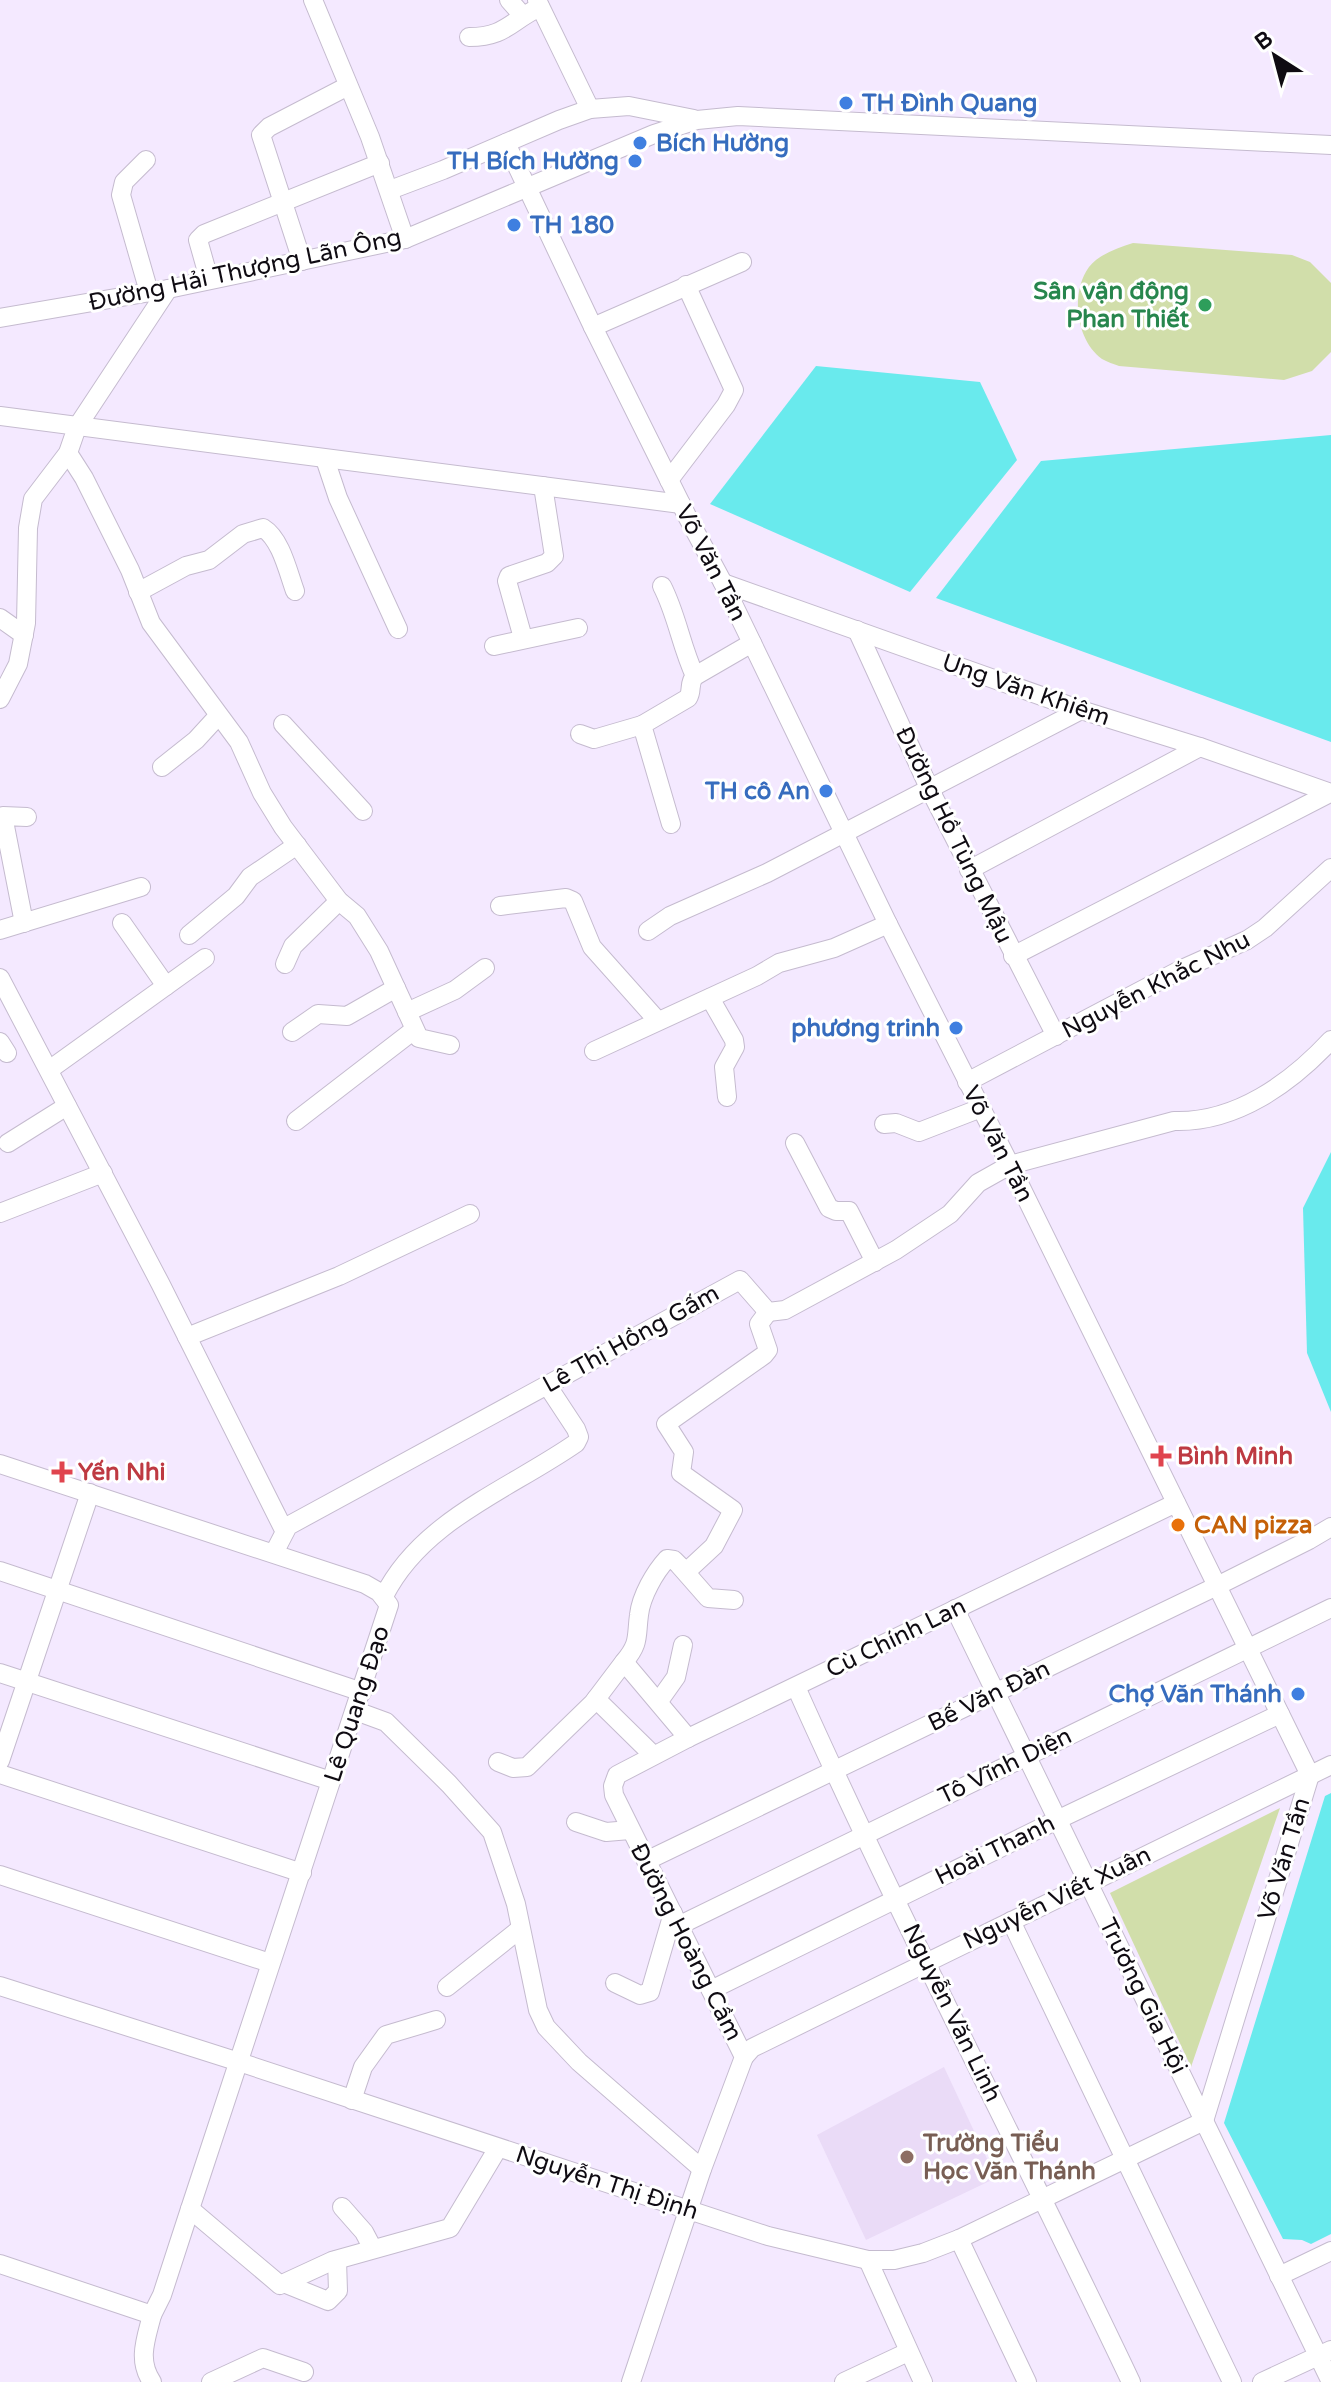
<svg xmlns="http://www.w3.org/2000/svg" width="1331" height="2382" font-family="'Varela Round',sans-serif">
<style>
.built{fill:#eadbf7}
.green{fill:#d1deaa}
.water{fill:#69eaed}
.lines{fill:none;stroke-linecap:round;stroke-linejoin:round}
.minor-casing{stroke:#c5bbcf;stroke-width:20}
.minor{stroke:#fff;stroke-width:18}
.shop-dot{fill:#3f7fe0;stroke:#fff;stroke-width:3}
.leisure-dot{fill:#2e9e5b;stroke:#fff;stroke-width:3}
.health-dot{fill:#e0444e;stroke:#fff;stroke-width:3}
.food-dot{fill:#e8710a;stroke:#fff;stroke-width:3}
.education-dot{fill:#8d6e63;stroke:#fff;stroke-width:3}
.labels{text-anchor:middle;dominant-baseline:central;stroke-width:6;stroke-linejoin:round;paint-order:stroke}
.shop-label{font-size:24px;font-weight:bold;fill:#366cbe;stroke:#fff;text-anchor:end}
.street-label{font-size:24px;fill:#0f0b12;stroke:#fff}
.leisure-label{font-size:24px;font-weight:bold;fill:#27864d;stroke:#fff;text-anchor:end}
.health-label{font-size:24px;font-weight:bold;fill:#be3a42;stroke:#fff;text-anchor:start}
.food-label{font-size:24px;font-weight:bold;fill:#c56008;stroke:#fff;text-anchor:start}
.education-label{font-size:24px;font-weight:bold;fill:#785e54;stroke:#fff;text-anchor:start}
</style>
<rect width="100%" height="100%" fill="#f4e9ff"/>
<path class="built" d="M 944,2067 L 996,2178 L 866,2240 L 817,2135 Z"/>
<g class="green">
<path d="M 1133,243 L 1292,255 L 1310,262 L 1331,283 L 1331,352 L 1312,371 L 1284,380 L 1119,366 C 1114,364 1107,362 1102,359 C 1076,340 1070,293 1089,267 C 1099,254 1118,248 1133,243 Z"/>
<path d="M 1280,1808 L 1191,2067 L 1110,1893 Z"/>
</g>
<g class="water">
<path d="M 816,366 L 980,382 L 1017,460 L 910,592 L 710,504 Z"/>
<path d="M 1331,435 L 1331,742 L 936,598 L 1041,461 Z"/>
<path d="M 1331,1152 L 1331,1412 L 1307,1353 L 1303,1208 Z"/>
<path d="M 1331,1793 L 1331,2234 L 1311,2244 L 1302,2240 L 1283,2239 L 1224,2123 L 1325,1796 Z"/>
</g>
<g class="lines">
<g class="minor-casing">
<g id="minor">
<path d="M 313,0 L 370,137 L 405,239"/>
<path d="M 509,0 L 523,16"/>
<path d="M 537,0 L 590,109"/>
<path d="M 469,37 C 506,37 510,21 540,7"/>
<path d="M 146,160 L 124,182 L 121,195 L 149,292"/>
<path d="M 390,190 L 443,170 L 559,120 L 590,109 L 629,106 L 694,119"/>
<path d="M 302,261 L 261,135 L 269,127 L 348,86"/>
<path d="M 209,279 L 198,240 L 204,234 L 380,163"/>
<path d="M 0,318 L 168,289 L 405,239 L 654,134 L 697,120 L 738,116 L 1331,145"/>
<path d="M 593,327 L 742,262"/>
<path d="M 0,416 L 681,504"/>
<path d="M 68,453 L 84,478 L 130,570 L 151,623 L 239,742 L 262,793 L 283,827 L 339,901 L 357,916 L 379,951 L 419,1038 L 450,1045"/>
<path d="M 325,459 L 338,498 L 398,629"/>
<path d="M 669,480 L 726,405 L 734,390 L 686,285"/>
<path d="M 723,583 L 1081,710 L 1200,747 L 1331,793"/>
<path d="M 662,586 C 677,615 681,646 695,676"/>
<path d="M 138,592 L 186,566 L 209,560 L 243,534 L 263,528 C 281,539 288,572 295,591"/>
<path d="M 0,618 L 24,635"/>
<path d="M 857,630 L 930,790 L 1056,1036"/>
<path d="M 523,638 L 507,581 L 509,576 L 547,563 L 554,556 L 543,486"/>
<path d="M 494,646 L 578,628"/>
<path d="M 0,699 L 18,664 L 26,623 L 28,528 L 33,499 L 68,453 L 77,427 L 168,289"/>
<path d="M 283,724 L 363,811"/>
<path d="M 580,734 L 594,739 L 642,725"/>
<path d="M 162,767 L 196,740 L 218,716"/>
<path d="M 671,824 L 642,725 L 688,698 C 693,690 688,683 695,676 L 752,643"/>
<path d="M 969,870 L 1200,747"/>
<path d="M 500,906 L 566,898 L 573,901 L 592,947 L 657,1020"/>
<path d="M 24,923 L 3,816 L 27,817"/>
<path d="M 0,930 L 141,887"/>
<path d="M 648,931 L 670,916 L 767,873 L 1081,710"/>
<path d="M 189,935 L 236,896 L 250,877 L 297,845"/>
<path d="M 1013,956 L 1330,793"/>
<path d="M 285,964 L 293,946 L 339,901"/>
<path d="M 0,978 L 160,1283 L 284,1530"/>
<path d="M 166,986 L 205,958"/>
<path d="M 710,998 L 734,1040 L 735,1047 L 724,1067 L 727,1097"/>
<path d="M 407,1012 L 455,990 L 485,968"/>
<path d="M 292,1032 L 318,1014 L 347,1016 L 396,988"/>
<path d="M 0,1042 L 7,1053"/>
<path d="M 594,1051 L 757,976 L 779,963 L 834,948 L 888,924"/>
<path d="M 49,1070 L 166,986 L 122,923"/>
<path d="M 967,1082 L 1180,970 L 1247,940 L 1265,928 L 1331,868"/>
<path d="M 296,1121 L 414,1030"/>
<path d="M 884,1124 L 896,1123 L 919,1132 L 981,1108"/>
<path d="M 8,1143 L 67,1106"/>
<path d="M 795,1143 L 829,1208 L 836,1211 L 849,1211 L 875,1262"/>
<path d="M 0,1213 L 103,1173"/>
<path d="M 187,1337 L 339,1276 L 470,1214"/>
<path d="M 0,1464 L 365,1584 L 379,1592 L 389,1605 L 190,2209 L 162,2295 L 152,2315 L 0,2264"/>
<path d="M 274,1553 L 288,1526 L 740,1280 L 768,1312 L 785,1310 L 896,1250 L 950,1214 L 978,1183 L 1010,1165 L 1174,1121 C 1236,1123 1291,1083 1331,1040"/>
<path d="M 0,1571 L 362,1692"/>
<path d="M 686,1572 L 714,1546 L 733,1510 L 681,1473 L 684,1452 L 666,1424 L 764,1355 L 768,1350 L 759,1324 L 768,1312"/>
<path d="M 384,1596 C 422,1520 510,1489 576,1443 L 579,1437 L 576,1429 L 547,1385"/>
<path d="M 955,1609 L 1331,2382"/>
<path d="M 624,1662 C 640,1643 636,1637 639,1615 C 641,1596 655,1572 667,1559 L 674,1560 L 679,1565 L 708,1598 L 734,1600"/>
<path d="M 0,1673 L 331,1781"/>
<path d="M 796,1687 C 901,1922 1021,2150 1131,2382"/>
<path d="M 596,1699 L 653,1755"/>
<path d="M 659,1701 L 676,1677 L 683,1645"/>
<path d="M 356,1711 L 386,1722 L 449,1784 L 492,1832 L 516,1904 L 538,2010 L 546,2027 L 579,2062 L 702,2169"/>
<path d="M 0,1761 L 90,1493"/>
<path d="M 498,1762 L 513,1768 L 527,1767 L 593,1703 L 624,1662 L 688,1738"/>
<path d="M 0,1774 L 302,1873"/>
<path d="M 576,1822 L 606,1832 L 630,1830"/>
<path d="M 646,1861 L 1217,1586 L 1309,1540 L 1331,1527"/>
<path d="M 0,1875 L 270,1963"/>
<path d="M 1011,1921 L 1232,2382"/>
<path d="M 680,1925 L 1331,1608"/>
<path d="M 615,1983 L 640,1995 L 650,1992 L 673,1913"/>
<path d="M 0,1986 L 239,2062 L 768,2236 L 868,2260 L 894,2260 L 923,2253 L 959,2239 L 1204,2121 L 1310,1775 L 1010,1165 L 888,924 L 723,583 L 688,518 L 593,327 L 506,143"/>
<path d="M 447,1987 L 520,1929"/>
<path d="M 711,1990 L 1057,1820 L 1280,1714"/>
<path d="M 744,2057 L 752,2048 L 1331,1765"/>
<path d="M 352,2100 L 363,2067 L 386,2035 L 436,2020"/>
<path d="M 342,2207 L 364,2232 L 373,2249"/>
<path d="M 190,2209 L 280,2285 L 332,2261 L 450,2228 L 498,2148"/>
<path d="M 959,2239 L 1027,2382"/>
<path d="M 868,2260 L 923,2382"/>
<path d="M 1279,2276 L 1331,2251"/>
<path d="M 286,2284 L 328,2301 L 338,2291 L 337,2260"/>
<path d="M 152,2382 C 137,2360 146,2339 152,2315"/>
<path d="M 211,2382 L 263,2358 L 304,2372"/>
<path d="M 631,2382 L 702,2169 L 744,2057 L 614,1795 L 613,1786 L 617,1775 L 688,1738 L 1176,1503"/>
<path d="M 844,2382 L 908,2352"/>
<path d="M 1262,2382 L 1331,2350"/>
</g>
</g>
<use href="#minor" class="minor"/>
</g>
<g class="shop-dot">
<circle cx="846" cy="103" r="8"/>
<circle cx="640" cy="143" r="8"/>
<circle cx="635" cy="161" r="8"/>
<circle cx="514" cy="225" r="8"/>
<circle cx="826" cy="791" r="8"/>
<circle cx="956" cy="1028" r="8"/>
<circle cx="1298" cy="1694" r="8"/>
</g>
<circle class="leisure-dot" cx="1205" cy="305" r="8"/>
<g class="health-dot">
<path d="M1157 1444h8v8h8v8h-8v8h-8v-8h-8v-8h8z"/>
<path d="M58 1460h8v8h8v8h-8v8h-8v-8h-8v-8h8z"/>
</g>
<circle class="food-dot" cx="1178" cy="1525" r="8"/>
<circle class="education-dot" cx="907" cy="2157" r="8"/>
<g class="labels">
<g class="shop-label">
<text x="862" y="103" text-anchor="start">TH Đình Quang</text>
<text x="656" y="143" text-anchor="start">Bích Hường</text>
<text x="619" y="161">TH Bích Hường</text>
<text x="530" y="225" text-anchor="start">TH 180</text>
<text x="810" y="791">TH cô An</text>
<text x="940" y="1028">phương trinh</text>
<text x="1282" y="1694">Chợ Văn Thánh</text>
</g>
<g class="street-label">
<text transform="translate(245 270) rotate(-12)">Đường Hải Thượng Lãn Ông</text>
<text transform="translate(711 563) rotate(63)">Võ Văn Tần</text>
<text transform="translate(1026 690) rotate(19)">Ung Văn Khiêm</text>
<text transform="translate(954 835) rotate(64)">Đường Hồ Tùng Mậu</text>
<text transform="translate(1156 985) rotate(-27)">Nguyễn Khắc Nhu</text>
<text transform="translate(998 1144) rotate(63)">Võ Văn Tần</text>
<text transform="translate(631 1339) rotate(-29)">Lê Thị Hồng Gấm</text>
<text transform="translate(896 1638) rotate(-26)">Cù Chính Lan</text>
<text transform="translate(989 1696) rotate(-26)">Bế Văn Đàn</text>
<text transform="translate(357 1704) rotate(-72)">Lê Quang Đạo</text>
<text transform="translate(1005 1766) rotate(-26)">Tô Vĩnh Diện</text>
<text transform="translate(995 1850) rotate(-26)">Hoài Thanh</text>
<text transform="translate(1284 1859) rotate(-73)">Võ Văn Tần</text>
<text transform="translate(1057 1898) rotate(-26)">Nguyễn Viết Xuân</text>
<text transform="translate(686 1942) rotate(63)">Đường Hoàng Cầm</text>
<text transform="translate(1143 1996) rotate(64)">Trương Gia Hội</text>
<text transform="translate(952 2013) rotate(64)">Nguyễn Văn Linh</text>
<text transform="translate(607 2183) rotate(18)">Nguyễn Thị Định</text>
</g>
<g class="leisure-label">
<text x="1189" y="291">Sân vận động<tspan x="1189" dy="28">Phan Thiết</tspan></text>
</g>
<g class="health-label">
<text x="1177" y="1456">Bình Minh</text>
<text x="78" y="1472">Yến Nhi</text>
</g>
<g class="food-label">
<text x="1194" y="1525">CAN pizza</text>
</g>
<g class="education-label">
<text x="923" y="2143">Trường Tiểu<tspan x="923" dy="28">Học Văn Thánh</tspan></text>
</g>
</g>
<g transform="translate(1275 56) rotate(324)" stroke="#ffffff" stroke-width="6" paint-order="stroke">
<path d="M0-6L14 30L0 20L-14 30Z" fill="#0f0b12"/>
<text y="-12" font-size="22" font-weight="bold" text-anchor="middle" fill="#0f0b12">B</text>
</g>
</svg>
